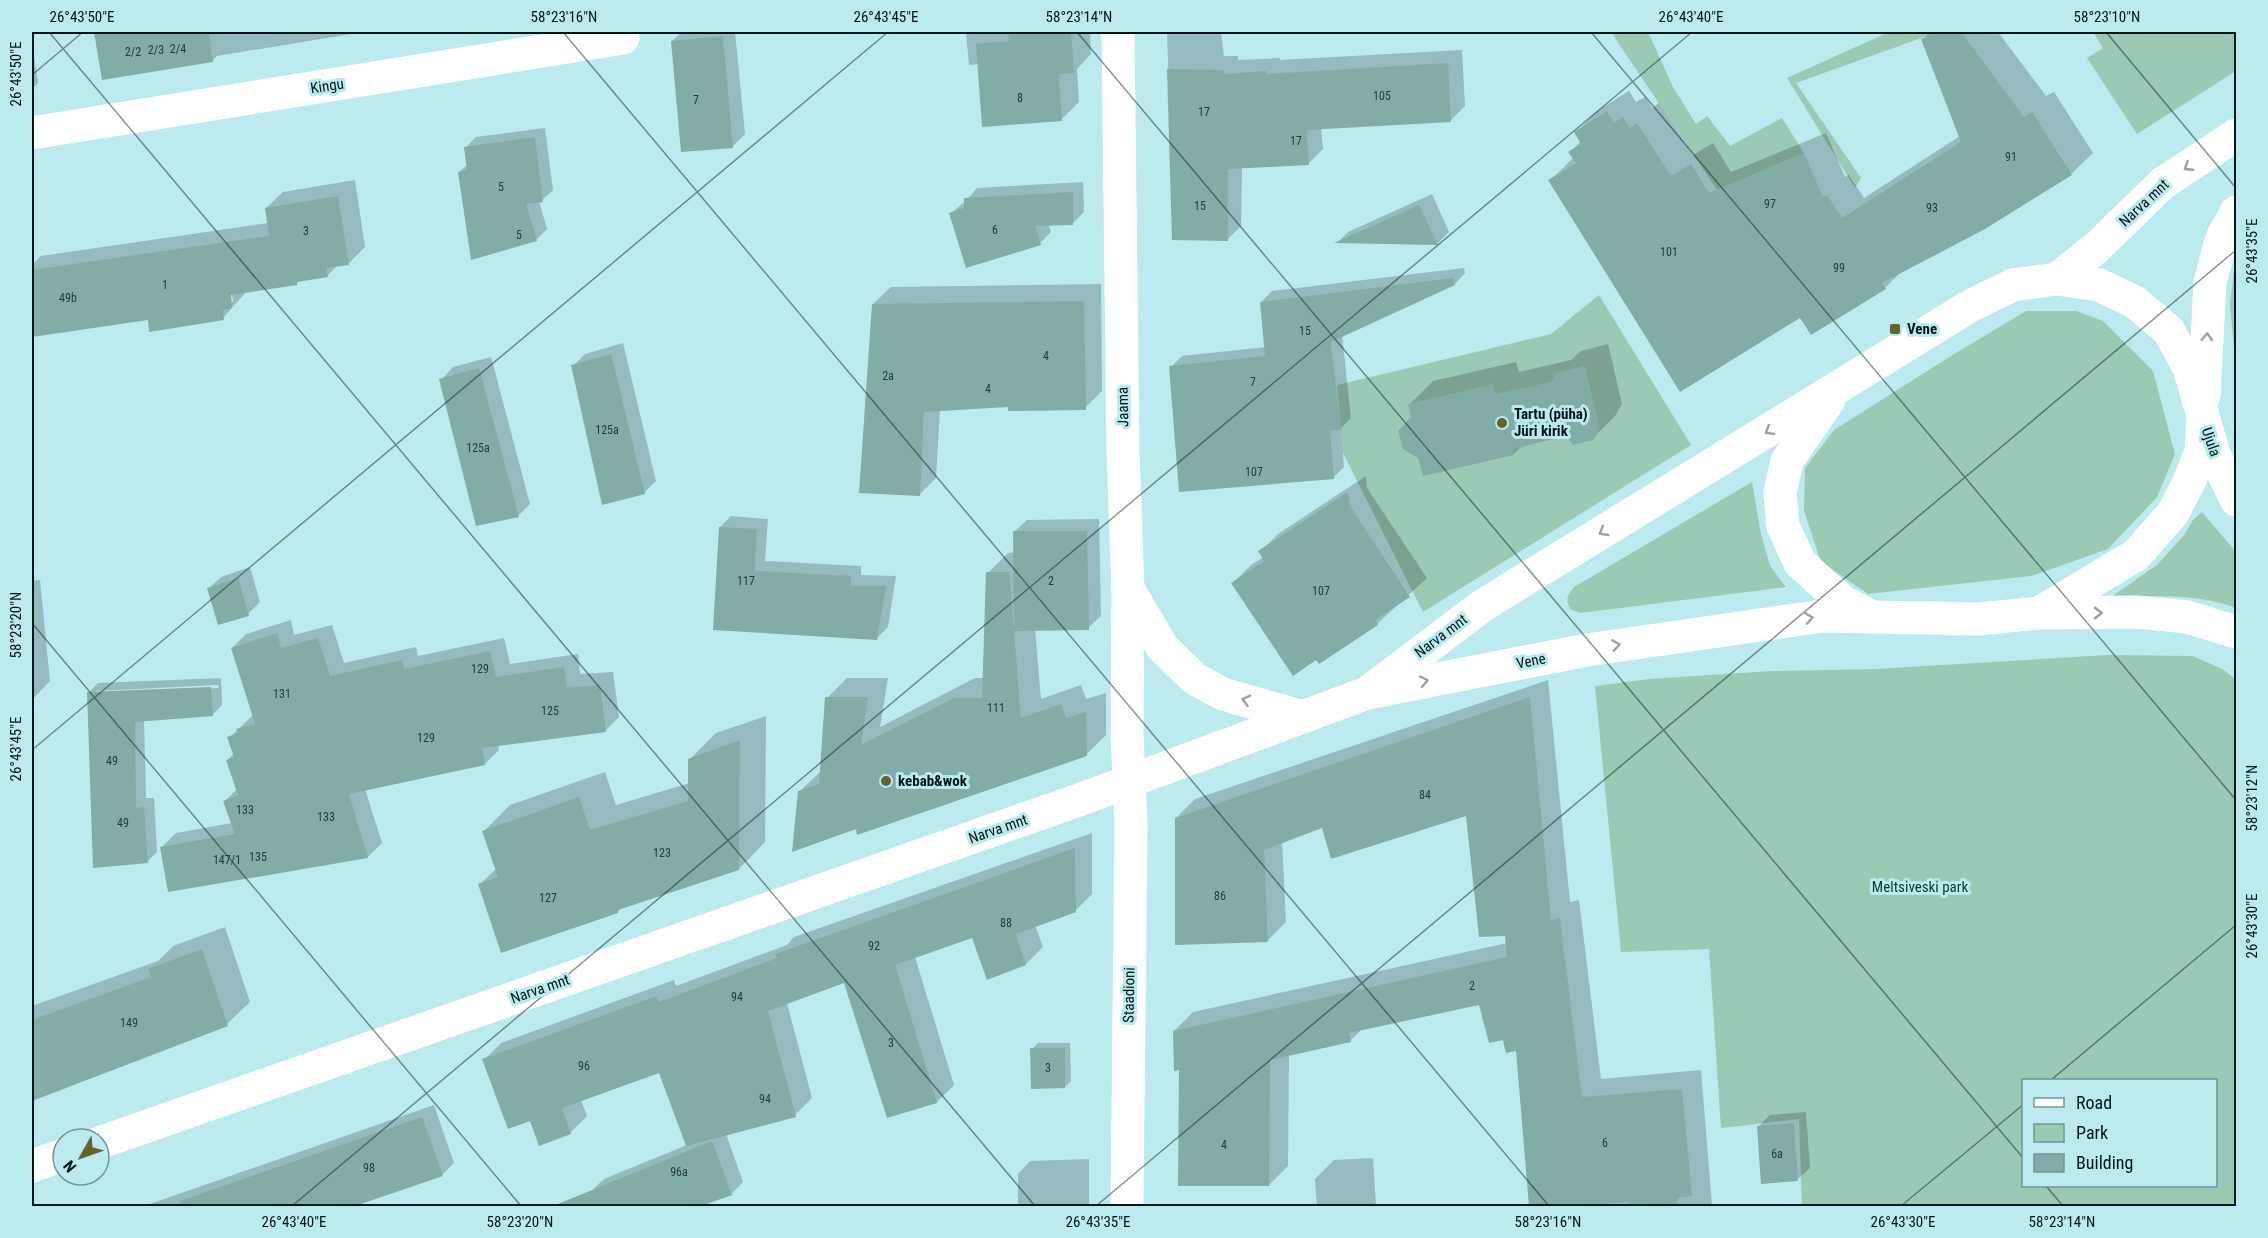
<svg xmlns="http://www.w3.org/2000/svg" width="2268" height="1238" font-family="'Roboto Condensed',sans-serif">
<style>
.green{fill:#9acab3;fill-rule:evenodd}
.shadow{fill:#0003;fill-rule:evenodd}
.building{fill:#81ada6}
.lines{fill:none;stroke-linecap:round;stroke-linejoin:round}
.street{stroke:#fff;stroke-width:33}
.secondary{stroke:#fff;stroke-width:33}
.highway{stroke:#fff;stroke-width:33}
.oneway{stroke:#9ba1a2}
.ticks{fill:none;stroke:#041517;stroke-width:1.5;stroke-opacity:0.45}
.poi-dot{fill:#66612e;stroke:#bbeaef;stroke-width:2}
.labels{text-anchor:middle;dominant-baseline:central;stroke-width:6;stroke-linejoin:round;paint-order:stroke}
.number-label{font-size:12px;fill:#233b3b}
.street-label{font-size:15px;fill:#041517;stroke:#bbeaef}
.poi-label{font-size:15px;font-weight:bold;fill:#041517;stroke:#bbeaef;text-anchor:start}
.park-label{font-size:15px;fill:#01402c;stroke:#bbeaef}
.neatline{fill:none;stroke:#041517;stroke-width:2}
.ticks-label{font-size:15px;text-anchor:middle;fill:#041517}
</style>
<rect width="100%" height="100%" fill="#bbeaef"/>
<g class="green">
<path d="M 1611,32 L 1648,32 L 1673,87 L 1696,124 L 1707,116 L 1730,146 L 1782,118 L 1804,153 L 1717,190 Z"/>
<path d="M 1889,32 L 1938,32 L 1796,83 L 1861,178 L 1855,188 L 1787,78 Z"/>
<path d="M 2093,32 L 2236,32 L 2236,71 L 2137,134 L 2087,58 L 2103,48 Z"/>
<path d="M 2235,262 L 2236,264 L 2236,374 L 2230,304 Z"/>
<path d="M 1599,295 L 1691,445 L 1423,612 L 1343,453 L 1337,385 L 1551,334 Z"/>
<path d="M 2026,311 L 2076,311 L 2103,321 L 2153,371 L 2175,454 L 2157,497 L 2108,549 L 2031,576 L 1868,594 L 1821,562 L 1804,511 L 1805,468 L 1834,430 L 1951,356 Z"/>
<path d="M 1752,482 L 1761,534 L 1770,566 L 1786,587 L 1581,613 L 1571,610 C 1565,600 1567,595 1574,587 Z"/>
<path d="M 2202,512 L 2236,552 L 2236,608 C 2196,593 2152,596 2110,598 L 2158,564 L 2184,535 L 2193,520 Z"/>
<path d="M 2107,655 L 2193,656 L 2224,670 L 2236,680 L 2236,1206 L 1802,1206 L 1799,1119 L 1721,1128 L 1709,949 L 1621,952 L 1595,686 L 1649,679 L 1772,671 L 1877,669 ZM 2024,1080 L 2216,1080 L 2216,1186 L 2024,1186 Z"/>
</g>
<g class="shadow">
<path d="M 99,32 L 363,32 L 217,56 L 212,61 L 96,34 Z"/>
<path d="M 682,32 L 735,32 L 745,134 L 732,147 L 672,41 Z"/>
<path d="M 966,32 L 1090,32 L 1091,54 L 1077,69 L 1079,102 L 1061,120 L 979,64 L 969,65 Z"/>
<path d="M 1167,32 L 1221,32 L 1224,56 L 1238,56 L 1238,60 L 1280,58 L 1280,60 L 1462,50 L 1465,106 L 1451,120 L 1321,128 L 1323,149 L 1308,164 L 1242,166 L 1241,226 L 1227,240 L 1174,239 Z"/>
<path d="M 1930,32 L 1998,32 L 2046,96 L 2054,92 L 2093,153 L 2071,174 L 1902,271 L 1885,288 L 1800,316 L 1550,181 L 1574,157 L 1570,152 L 1581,141 L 1576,132 L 1597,111 L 1629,91 L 1636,102 L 1645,97 L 1652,108 L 1659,103 L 1693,155 L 1713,143 L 1731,172 L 1826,133 L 1845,177 L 1849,175 L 1864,198 L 1960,136 L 1923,39 Z"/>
<path d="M 32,45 L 38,83 L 32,89 Z"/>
<path d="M 545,128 L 553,190 L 542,200 L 539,201 L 547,229 L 536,240 L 459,172 L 468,164 L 465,148 L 476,137 Z"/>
<path d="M 355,180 L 365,247 L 348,264 L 338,265 L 327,276 L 300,280 L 296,284 L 247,291 L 223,318 L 149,318 L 32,335 L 32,265 L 41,256 L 268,223 L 266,208 L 283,192 ZM 231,288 L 233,301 L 230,304 Z"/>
<path d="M 1083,182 L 1084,212 L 1073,223 L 1048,224 L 1051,232 L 1040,243 L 951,213 L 966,201 L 977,188 Z"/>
<path d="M 1432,194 L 1449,232 L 1437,244 L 1338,242 L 1348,232 Z"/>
<path d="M 1464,268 L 1465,273 L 1455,284 L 1342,335 L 1351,418 L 1341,428 L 1344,467 L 1333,478 L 1171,367 L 1182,356 L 1266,347 L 1261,302 L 1272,291 Z"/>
<path d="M 1101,284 L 1102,391 L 1085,408 L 1009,405 L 940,409 L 936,478 L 919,495 L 873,304 L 891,287 Z"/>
<path d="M 623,343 L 656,481 L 644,493 L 573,366 L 585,354 Z"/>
<path d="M 1608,344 L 1622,404 L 1615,416 L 1592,439 L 1567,435 L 1523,445 L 1514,454 L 1413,418 L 1410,404 L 1433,381 L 1516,362 L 1519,372 L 1571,360 L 1581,351 Z"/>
<path d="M 491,357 L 530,504 L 518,516 L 441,380 L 453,367 Z"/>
<path d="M 1366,476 L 1367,488 L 1427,578 L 1377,624 L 1319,662 L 1233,583 L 1251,565 L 1264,557 L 1260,552 L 1278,534 Z"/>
<path d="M 731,516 L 768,519 L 765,561 L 861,566 L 861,575 L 896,576 L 888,627 L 877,638 L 714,629 L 720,527 Z"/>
<path d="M 1099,519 L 1101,616 L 1088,628 L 1035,629 L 1041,699 L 1081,685 L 1086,699 L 1106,693 L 1106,735 L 1086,755 L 857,828 L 799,792 L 821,771 L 827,698 L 847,678 L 888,678 L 880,727 L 975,678 L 984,678 L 988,573 L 1008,553 L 1015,552 L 1014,532 L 1027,520 Z"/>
<path d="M 250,567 L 260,602 L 248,614 L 208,589 L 221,577 Z"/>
<path d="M 40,580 L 50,681 L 32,700 L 32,581 Z"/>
<path d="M 291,620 L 294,635 L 332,625 L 344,663 L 416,647 L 418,656 L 504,638 L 510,664 L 578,654 L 580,674 L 613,672 L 619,717 L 605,731 L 498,744 L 499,750 L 485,764 L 365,789 L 382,843 L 368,857 L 162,847 L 176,833 L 232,823 L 225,801 L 238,788 L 228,760 L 234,753 L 229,738 L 253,715 L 232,648 L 246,634 Z"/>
<path d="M 221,678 L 222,705 L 212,715 L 144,720 L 146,798 L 154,798 L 157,852 L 147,862 L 88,693 L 98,683 ZM 218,685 L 219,688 L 96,694 L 96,691 Z"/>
<path d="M 1548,680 L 1570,902 L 1579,900 L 1601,1079 L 1701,1070 L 1712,1206 L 1531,1206 L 1517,1049 L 1505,1038 L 1480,1003 L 1362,1029 L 1350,1041 L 1289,1054 L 1288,1166 L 1269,1185 L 1181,1068 L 1174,1031 L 1193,1012 L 1507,943 L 1506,934 L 1467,814 L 1322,826 L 1282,841 L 1286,922 L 1267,941 L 1176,818 L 1195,799 Z"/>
<path d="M 766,716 L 765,842 L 739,869 L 621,908 L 618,911 L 480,884 L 497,868 L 484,831 L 510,805 L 605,772 L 616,805 L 690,783 L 690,759 L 716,733 Z"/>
<path d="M 1092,833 L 1092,894 L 1075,911 L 1035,925 L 1043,947 L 1026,964 L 973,936 L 915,957 L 954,1085 L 937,1102 L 888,1116 L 845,981 L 787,1003 L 812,1098 L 795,1115 L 726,1134 L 743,1182 L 731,1194 L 697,1206 L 597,1206 L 591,1191 L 604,1179 L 687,1145 L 660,1071 L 581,1100 L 587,1116 L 570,1133 L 531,1119 L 484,1060 L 501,1043 L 674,980 L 676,986 L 787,945 L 794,937 Z"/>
<path d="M 225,927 L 250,1002 L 227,1024 L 32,1099 L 32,1006 L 158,961 L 173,946 Z"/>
<path d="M 1038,1043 L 1070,1043 L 1071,1081 L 1065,1087 L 1032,1049 Z"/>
<path d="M 434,1105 L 454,1163 L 442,1175 L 351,1206 L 144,1206 Z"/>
<path d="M 1806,1112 L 1810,1168 L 1797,1180 L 1758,1127 L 1770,1115 Z"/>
<path d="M 1373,1158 L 1376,1206 L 1317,1206 L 1315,1179 L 1334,1160 Z"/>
<path d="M 1089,1159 L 1089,1206 L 1018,1206 L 1018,1174 L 1030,1161 Z"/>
</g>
<g class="building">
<path d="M 94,32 L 209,32 L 213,62 L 102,80 Z"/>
<path d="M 1008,32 L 1071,32 L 1074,73 L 1059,74 L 1062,121 L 982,127 L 976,44 L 1009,41 Z"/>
<path d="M 1939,32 L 1961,32 L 2024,117 L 2032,112 L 2072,175 L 1985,229 L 1882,283 L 1886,289 L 1811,335 L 1800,318 L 1680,392 L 1548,180 L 1576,163 L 1568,152 L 1581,144 L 1574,132 L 1607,111 L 1614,123 L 1623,117 L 1630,128 L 1637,123 L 1671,176 L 1691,164 L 1709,193 L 1804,153 L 1823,197 L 1827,195 L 1842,218 L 1961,142 L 1921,39 Z"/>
<path d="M 723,36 L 733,148 L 681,152 L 671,41 Z"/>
<path d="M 1448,63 L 1451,122 L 1307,130 L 1309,165 L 1228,169 L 1228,241 L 1172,240 L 1167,69 L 1224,70 L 1224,74 L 1266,71 L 1267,74 Z"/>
<path d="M 535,137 L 543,202 L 526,204 L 537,241 L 471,260 L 458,172 L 467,170 L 464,147 Z"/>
<path d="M 1073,192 L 1073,225 L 1035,226 L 1041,245 L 966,268 L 949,213 L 964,208 L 964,198 Z"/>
<path d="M 338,196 L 349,265 L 326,268 L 328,277 L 297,282 L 297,285 L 231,295 L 232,308 L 223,310 L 224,320 L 149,332 L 148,320 L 32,337 L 32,270 L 269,236 L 265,208 Z"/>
<path d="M 1419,205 L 1438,245 L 1334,243 Z"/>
<path d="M 1453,278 L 1455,285 L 1331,342 L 1341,430 L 1330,431 L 1334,479 L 1179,492 L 1169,366 L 1265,356 L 1260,302 Z"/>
<path d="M 1084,301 L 1086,410 L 1008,411 L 1008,407 L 924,412 L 920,496 L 859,493 L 872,304 Z"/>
<path d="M 611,354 L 645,494 L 602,505 L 571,365 Z"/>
<path d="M 1585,366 L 1600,428 L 1593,440 L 1573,445 L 1566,436 L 1513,449 L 1514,455 L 1423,476 L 1418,458 L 1403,449 L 1398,431 L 1411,417 L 1408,404 L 1493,384 L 1496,394 L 1551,382 L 1556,373 Z"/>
<path d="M 479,368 L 519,517 L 476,526 L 439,379 Z"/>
<path d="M 1348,492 L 1350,506 L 1410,597 L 1375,620 L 1378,625 L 1319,664 L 1316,660 L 1293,676 L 1231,583 L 1264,561 L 1258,551 Z"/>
<path d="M 719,527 L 757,529 L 755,571 L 851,576 L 851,586 L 886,586 L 877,640 L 713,630 Z"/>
<path d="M 1013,531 L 1087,531 L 1089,630 L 1014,631 Z"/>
<path d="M 986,572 L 1009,572 L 1021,718 L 1061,704 L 1066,718 L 1086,712 L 1087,756 L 857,835 L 856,829 L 792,852 L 798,791 L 819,784 L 825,697 L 868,697 L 861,745 L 954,698 L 982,698 Z"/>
<path d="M 238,578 L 249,616 L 218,625 L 207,588 Z"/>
<path d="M 277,633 L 281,648 L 318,638 L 330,676 L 402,660 L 404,669 L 490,651 L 496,677 L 564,667 L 567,688 L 600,685 L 606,732 L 482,748 L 485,765 L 349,794 L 368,858 L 168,892 L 160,847 L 235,834 L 223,801 L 238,795 L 226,760 L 234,757 L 227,737 L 238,733 L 236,729 L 255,724 L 231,648 Z"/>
<path d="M 211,687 L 213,716 L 135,722 L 136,808 L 144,807 L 148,863 L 93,868 L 87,692 Z"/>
<path d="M 1530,697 L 1551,920 L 1560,918 L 1582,1097 L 1682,1089 L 1692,1196 L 1677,1198 L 1678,1206 L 1627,1206 L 1627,1202 L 1577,1206 L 1529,1206 L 1516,1051 L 1506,1053 L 1503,1040 L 1489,1043 L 1479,1005 L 1349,1033 L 1351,1042 L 1270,1060 L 1269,1186 L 1178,1186 L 1179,1070 L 1174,1071 L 1173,1031 L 1507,957 L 1505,936 L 1479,937 L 1466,816 L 1331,859 L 1322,828 L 1264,850 L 1268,942 L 1175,945 L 1175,818 Z"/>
<path d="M 740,740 L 739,870 L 618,910 L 618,913 L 501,953 L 478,884 L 498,877 L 482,831 L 579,797 L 590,830 L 688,801 L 688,759 Z"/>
<path d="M 1075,848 L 1076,912 L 1016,934 L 1026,965 L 987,980 L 972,938 L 895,965 L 937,1103 L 887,1118 L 844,983 L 768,1011 L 796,1117 L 686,1146 L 659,1073 L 562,1108 L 571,1134 L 539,1146 L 530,1121 L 508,1129 L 482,1059 L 657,996 L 659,1002 L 777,958 L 775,954 Z"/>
<path d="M 202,949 L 228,1026 L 32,1101 L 32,1020 L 151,977 L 148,969 Z"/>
<path d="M 1030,1048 L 1065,1048 L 1065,1088 L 1031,1089 Z"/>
<path d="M 422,1117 L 443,1176 L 355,1206 L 181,1206 L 180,1201 Z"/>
<path d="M 1794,1123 L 1798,1181 L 1761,1184 L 1757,1126 Z"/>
<path d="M 712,1141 L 732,1195 L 701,1206 L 553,1206 Z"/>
</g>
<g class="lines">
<g class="street">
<path d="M 1118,32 L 1123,451 L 1128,589 L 1127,733 L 1131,824 L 1127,1206"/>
<path d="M 32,133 L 623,38"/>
</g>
<g class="secondary">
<path d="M 2203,416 L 2214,454 L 2236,500"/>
<path d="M 2039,613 L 2138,612 L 2187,617 L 2236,632"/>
</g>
<g class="highway">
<path d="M 2057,279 L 2096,248 L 2163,183 L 2236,135"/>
<path d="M 2204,396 L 2210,282 L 2222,238 L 2236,212"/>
<path d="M 1829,400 L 1787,461 L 1780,492 L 1783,526 L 1800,563 L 1842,601 L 1870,616"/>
<path d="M 1128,589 L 1163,648 L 1195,679 L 1223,694 L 1302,717"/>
<path d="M 99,1143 L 1079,800 L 1367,693 L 1482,606 L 1970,306 L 2013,285 L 2057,279 L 2099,285 L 2135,302 L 2169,331 L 2189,368 L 2203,416 L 2201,451 L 2189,482 L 2173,513 L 2136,555 L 2039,613 L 1979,619 L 1822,616 L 1587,650 L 1367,693"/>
<path d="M 32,1166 L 63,1155"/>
</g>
</g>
<defs><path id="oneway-chevron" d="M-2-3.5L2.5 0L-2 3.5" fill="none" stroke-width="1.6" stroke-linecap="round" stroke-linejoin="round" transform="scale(1.5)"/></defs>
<g class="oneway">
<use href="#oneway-chevron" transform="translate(2188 167) rotate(147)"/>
<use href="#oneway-chevron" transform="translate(2207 337) rotate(-87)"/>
<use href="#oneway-chevron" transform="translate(1769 431) rotate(149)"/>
<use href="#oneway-chevron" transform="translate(1603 532) rotate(149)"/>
<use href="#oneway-chevron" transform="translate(2098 613)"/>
<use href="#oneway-chevron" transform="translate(1809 618) rotate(-8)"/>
<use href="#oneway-chevron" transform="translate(1616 645) rotate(-8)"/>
<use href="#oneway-chevron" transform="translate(1424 681) rotate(-11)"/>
<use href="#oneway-chevron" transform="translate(1246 700) rotate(-166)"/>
</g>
<path class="ticks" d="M 49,32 L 1035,1206M 563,32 L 1549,1206M 1077,32 L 2024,1159M 1591,32 L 2236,800M 2106,32 L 2236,188M 32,75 L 83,32M 32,623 L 521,1206M 32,750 L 888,32M 2051,1080 L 2236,925M 2046,1186 L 2063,1206M 292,1206 L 1692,32M 1096,1206 L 2236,250M 1901,1206 L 2024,1104"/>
<g class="poi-dot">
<rect x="1889" y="323" width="12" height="12" rx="3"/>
<circle cx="1502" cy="423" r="6"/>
<circle cx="886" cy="781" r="6"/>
</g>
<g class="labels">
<g class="number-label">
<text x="178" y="49">2/4</text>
<text x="156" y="50">2/3</text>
<text x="133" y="52">2/2</text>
<text x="1382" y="96">105</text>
<text x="1020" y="98">8</text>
<text x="696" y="100">7</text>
<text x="1204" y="112">17</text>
<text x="1296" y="141">17</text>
<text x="2011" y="157">91</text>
<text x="501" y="187">5</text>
<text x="1770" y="204">97</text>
<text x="1200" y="206">15</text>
<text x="1932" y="208">93</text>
<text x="995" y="230">6</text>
<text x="306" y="231">3</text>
<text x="519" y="235">5</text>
<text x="1669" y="252">101</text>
<text x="1839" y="268">99</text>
<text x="165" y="285">1</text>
<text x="68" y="298">49b</text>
<text x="1305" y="331">15</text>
<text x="1046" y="356">4</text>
<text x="888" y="376">2a</text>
<text x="1253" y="382">7</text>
<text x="988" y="389">4</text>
<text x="607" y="430">125a</text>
<text x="478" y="448">125a</text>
<text x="1254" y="472">107</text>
<text x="746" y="581">117</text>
<text x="1051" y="581">2</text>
<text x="1321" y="591">107</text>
<text x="480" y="669">129</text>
<text x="282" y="694">131</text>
<text x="996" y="708">111</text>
<text x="550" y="711">125</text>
<text x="426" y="738">129</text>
<text x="112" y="761">49</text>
<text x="1425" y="795">84</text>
<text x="245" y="810">133</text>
<text x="326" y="817">133</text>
<text x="123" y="823">49</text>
<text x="662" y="853">123</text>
<text x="258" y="857">135</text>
<text x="227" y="860">147/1</text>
<text x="1220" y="896">86</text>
<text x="548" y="898">127</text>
<text x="1006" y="923">88</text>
<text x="874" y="946">92</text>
<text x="1472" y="986">2</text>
<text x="737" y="997">94</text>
<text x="129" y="1023">149</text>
<text x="891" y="1043">3</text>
<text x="584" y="1066">96</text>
<text x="1048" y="1068">3</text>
<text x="765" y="1099">94</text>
<text x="1605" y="1143">6</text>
<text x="1224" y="1145">4</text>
<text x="1777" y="1154">6a</text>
<text x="369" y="1168">98</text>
<text x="679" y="1172">96a</text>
</g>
<g class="street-label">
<text transform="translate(327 86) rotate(-9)">Kingu</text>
<text transform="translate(2144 203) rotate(-43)">Narva mnt</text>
<text transform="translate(1123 407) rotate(-91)">Jaama</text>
<text transform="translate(2211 442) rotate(71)">Ujula</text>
<text transform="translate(1441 636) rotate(-37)">Narva mnt</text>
<text transform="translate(1531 661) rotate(-11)">Vene</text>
<text transform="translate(998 829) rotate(-19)">Narva mnt</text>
<text transform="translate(540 989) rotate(-19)">Narva mnt</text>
<text transform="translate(1129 995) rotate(-89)">Staadioni</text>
</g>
<g class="poi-label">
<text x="1907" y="329">Vene</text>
<text x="1514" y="414">Tartu (püha)<tspan x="1514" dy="17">Jüri kirik</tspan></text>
<text x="898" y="781">kebab&amp;wok</text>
</g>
<g class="park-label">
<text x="1920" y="887">Meltsiveski park</text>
</g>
</g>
<rect width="2268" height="1238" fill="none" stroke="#bbeaef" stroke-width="66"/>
<rect x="2022" y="1079" width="195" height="108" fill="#bbeaef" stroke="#729599" stroke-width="1.5"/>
<rect x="2034" y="1098" width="30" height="9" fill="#ffffff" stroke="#729599" stroke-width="1.5"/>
<text x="2076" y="1109" font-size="18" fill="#041517">Road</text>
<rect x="2034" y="1124" width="30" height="18" fill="#9acab3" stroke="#729599" stroke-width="1.5"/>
<text x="2076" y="1139" font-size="18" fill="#041517">Park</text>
<rect x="2034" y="1154" width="30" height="18" fill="#81ada6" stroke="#729599" stroke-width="1.5"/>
<text x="2076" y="1169" font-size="18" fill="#041517">Building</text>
<g transform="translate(81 1157) rotate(230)"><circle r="28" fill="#bbeaef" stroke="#729599" stroke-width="1.5"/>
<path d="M0-4.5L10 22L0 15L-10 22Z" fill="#66612e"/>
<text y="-9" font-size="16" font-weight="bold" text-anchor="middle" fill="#041517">N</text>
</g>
<rect x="33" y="33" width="2202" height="1172" class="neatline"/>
<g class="ticks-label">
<text x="82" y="22">26°43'50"E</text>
<text x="564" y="22">58°23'16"N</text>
<text x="886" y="22">26°43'45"E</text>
<text x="1079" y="22">58°23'14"N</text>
<text x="1691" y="22">26°43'40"E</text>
<text x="2107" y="22">58°23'10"N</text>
<text transform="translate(16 74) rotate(-90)" y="5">26°43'50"E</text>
<text transform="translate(2252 251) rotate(-90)" y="5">26°43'35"E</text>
<text transform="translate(16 625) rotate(-90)" y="5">58°23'20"N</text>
<text transform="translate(16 749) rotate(-90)" y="5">26°43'45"E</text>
<text transform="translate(2252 798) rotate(-90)" y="5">58°23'12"N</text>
<text transform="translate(2252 926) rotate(-90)" y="5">26°43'30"E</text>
<text x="294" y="1227">26°43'40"E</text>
<text x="520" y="1227">58°23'20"N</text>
<text x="1098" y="1227">26°43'35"E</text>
<text x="1548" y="1227">58°23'16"N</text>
<text x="1903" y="1227">26°43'30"E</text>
<text x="2062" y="1227">58°23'14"N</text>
</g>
</svg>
